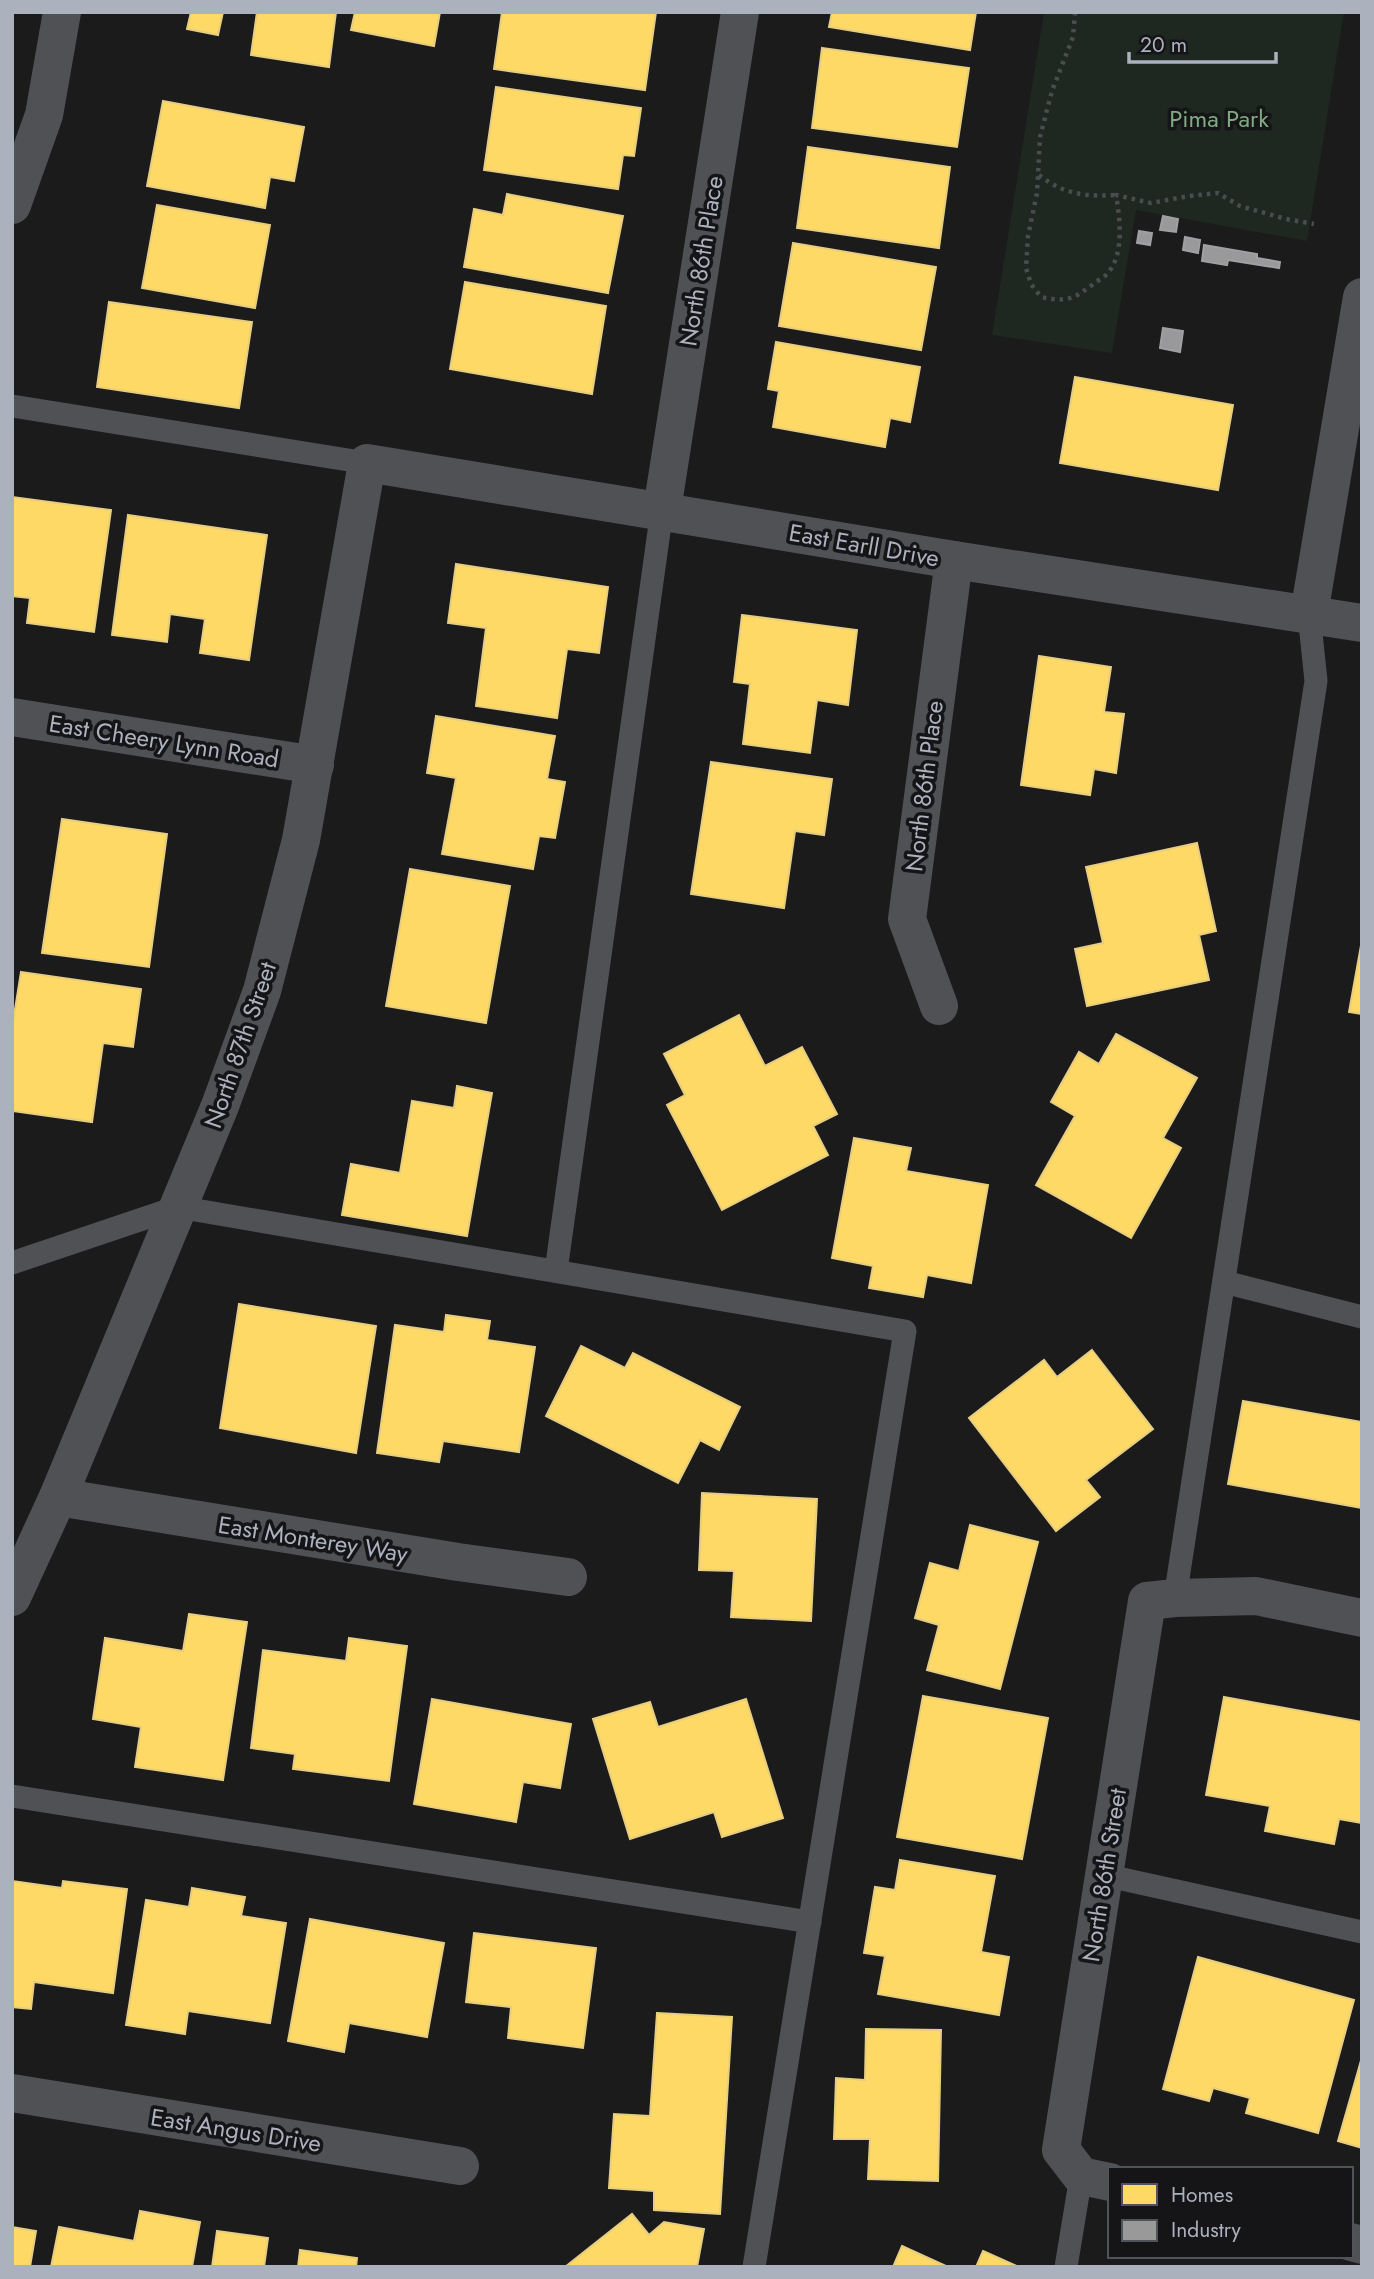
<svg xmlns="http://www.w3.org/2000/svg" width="1374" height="2279" font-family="Jost,sans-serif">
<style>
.green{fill:#1e2720}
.homes{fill:#ffd966;stroke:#e6cd80;stroke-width:2}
.industry{fill:#999;stroke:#9fa0a4;stroke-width:2}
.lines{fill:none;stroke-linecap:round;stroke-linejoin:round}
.path{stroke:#4b4c50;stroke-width:4.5;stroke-dasharray:3.5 5;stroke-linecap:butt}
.lane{stroke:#4f5155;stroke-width:23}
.street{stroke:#4f5155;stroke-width:38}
.labels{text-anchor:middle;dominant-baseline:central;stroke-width:7;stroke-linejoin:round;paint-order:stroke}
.park-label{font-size:24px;fill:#81aa84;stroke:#151518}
.street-label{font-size:24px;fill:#acb1be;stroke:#151518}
</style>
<rect width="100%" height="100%" fill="#1b1b1c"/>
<path class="green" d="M 1044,12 L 1344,12 L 1307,241 L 1136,210 L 1112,353 L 992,335 Z"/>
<g class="homes">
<path d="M 191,12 L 223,12 L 218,35 L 187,29 Z"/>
<path d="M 257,12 L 336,12 L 329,67 L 251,55 Z"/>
<path d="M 355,12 L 440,12 L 434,46 L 351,30 Z"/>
<path d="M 502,12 L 656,12 L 645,90 L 494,69 Z"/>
<path d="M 832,12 L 976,12 L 970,50 L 829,27 Z"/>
<path d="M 822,48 L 969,68 L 957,147 L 812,128 Z"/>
<path d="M 496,87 L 641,108 L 634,156 L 623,155 L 618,189 L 484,170 Z"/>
<path d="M 163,101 L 304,127 L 294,181 L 270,177 L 265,208 L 147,186 Z"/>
<path d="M 808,147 L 950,167 L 939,248 L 797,228 Z"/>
<path d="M 507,194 L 623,216 L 608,293 L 464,267 L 474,209 L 503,215 Z"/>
<path d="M 157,205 L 270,225 L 255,308 L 142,288 Z"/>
<path d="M 793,243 L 936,267 L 921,350 L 779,326 Z"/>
<path d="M 465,282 L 606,306 L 592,394 L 450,369 Z"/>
<path d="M 109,302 L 252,322 L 239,408 L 97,387 Z"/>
<path d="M 776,342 L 920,367 L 910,422 L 890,418 L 885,447 L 773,427 L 779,391 L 768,389 Z"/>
<path d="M 1075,377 L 1233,405 L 1218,490 L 1060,463 Z"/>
<path d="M 12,497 L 111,510 L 94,632 L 27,623 L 30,598 L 12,596 Z"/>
<path d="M 128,515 L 267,535 L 249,660 L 200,653 L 205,619 L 170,614 L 167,642 L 112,635 Z"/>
<path d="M 456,564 L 608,587 L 599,653 L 567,649 L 557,718 L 476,706 L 486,628 L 448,623 Z"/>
<path d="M 742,615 L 857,630 L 848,705 L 817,700 L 810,753 L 743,744 L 750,684 L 734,682 Z"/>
<path d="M 1039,656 L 1111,667 L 1104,712 L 1124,714 L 1116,773 L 1094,769 L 1090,795 L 1021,785 Z"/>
<path d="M 436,716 L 555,736 L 547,779 L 565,782 L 555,838 L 539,836 L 533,869 L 442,854 L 456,778 L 427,773 Z"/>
<path d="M 711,762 L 832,779 L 824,835 L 795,831 L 784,908 L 691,894 Z"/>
<path d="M 62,819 L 167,834 L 149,967 L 42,953 Z"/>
<path d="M 1197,843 L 1216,931 L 1199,935 L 1209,980 L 1087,1006 L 1075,949 L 1103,943 L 1086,867 Z"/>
<path d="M 410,869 L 510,886 L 486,1023 L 386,1006 Z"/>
<path d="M 1362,940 L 1362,1014 L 1349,1012 Z"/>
<path d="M 21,972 L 141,989 L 133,1047 L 103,1043 L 92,1122 L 12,1111 L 12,1028 Z"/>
<path d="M 739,1015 L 765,1066 L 802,1047 L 837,1114 L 813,1126 L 828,1155 L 722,1210 L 667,1105 L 685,1095 L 664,1054 Z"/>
<path d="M 1116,1034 L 1197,1078 L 1163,1138 L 1181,1148 L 1131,1238 L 1036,1185 L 1075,1116 L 1051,1102 L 1079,1052 L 1099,1064 Z"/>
<path d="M 457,1086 L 492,1093 L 467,1236 L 342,1215 L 351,1164 L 400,1173 L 412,1101 L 454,1108 Z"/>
<path d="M 854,1138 L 911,1148 L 906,1171 L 988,1185 L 971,1283 L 927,1275 L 923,1297 L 869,1288 L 873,1266 L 832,1258 Z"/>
<path d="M 239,1304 L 376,1326 L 356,1453 L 220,1428 Z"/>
<path d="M 446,1315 L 490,1321 L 487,1340 L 535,1347 L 519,1452 L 443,1441 L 439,1462 L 377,1453 L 395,1325 L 444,1332 Z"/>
<path d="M 581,1346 L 625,1368 L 633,1353 L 740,1407 L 719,1450 L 700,1440 L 678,1483 L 546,1416 Z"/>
<path d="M 1092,1350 L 1153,1429 L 1086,1480 L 1100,1497 L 1056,1531 L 969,1418 L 1044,1360 L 1057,1377 Z"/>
<path d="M 1243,1401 L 1362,1422 L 1362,1508 L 1228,1484 Z"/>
<path d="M 702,1493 L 817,1499 L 811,1621 L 731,1617 L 734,1571 L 699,1570 Z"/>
<path d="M 970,1525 L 1038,1542 L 1000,1689 L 927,1670 L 939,1625 L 915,1618 L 930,1563 L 959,1571 Z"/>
<path d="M 189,1614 L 247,1622 L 223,1780 L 135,1767 L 141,1727 L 93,1719 L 105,1638 L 183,1651 Z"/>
<path d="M 349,1638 L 407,1646 L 389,1781 L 293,1769 L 295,1754 L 251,1748 L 263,1650 L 346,1661 Z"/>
<path d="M 923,1696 L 1048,1718 L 1022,1859 L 897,1837 Z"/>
<path d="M 1224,1697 L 1362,1722 L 1362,1823 L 1339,1819 L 1334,1844 L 1265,1831 L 1270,1806 L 1206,1795 Z"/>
<path d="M 432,1699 L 571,1724 L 560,1788 L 523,1782 L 516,1822 L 414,1804 Z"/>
<path d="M 746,1699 L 783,1818 L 722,1837 L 714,1812 L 630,1839 L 593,1719 L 650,1702 L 658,1727 Z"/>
<path d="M 900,1860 L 995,1876 L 981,1952 L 1009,1957 L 999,2015 L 878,1994 L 885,1956 L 864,1953 L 875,1887 L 895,1890 Z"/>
<path d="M 12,1881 L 62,1888 L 63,1881 L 127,1889 L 113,1993 L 34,1982 L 31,2009 L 12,2007 Z"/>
<path d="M 192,1888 L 245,1897 L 241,1916 L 286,1923 L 270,2023 L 188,2011 L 185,2034 L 126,2025 L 146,1900 L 189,1907 Z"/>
<path d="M 310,1919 L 444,1943 L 427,2037 L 349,2023 L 344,2052 L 288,2041 Z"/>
<path d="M 474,1933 L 596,1948 L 583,2048 L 508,2038 L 511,2007 L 466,2002 Z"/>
<path d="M 1198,1957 L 1354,2000 L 1318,2133 L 1246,2113 L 1250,2098 L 1213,2088 L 1209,2101 L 1163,2089 Z"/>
<path d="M 657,2013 L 732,2017 L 720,2214 L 654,2210 L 654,2191 L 609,2188 L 614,2114 L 650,2116 Z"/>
<path d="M 866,2029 L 941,2030 L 938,2181 L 868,2179 L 870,2139 L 834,2139 L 836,2078 L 865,2080 Z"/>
<path d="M 1362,2057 L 1362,2148 L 1338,2141 Z"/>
<path d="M 140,2211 L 200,2222 L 192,2267 L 51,2267 L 59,2227 L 134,2241 Z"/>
<path d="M 632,2214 L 649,2235 L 664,2222 L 704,2229 L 697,2267 L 565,2267 Z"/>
<path d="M 12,2227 L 36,2231 L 30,2267 L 12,2267 Z"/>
<path d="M 217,2231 L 268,2238 L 264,2267 L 212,2267 Z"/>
<path d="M 902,2246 L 948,2267 L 893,2267 Z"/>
<path d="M 300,2250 L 357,2258 L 356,2267 L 298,2267 Z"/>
<path d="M 983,2251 L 1019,2267 L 976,2267 Z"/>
</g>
<g class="industry">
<path d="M 1163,216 L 1178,219 L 1176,232 L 1160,230 Z"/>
<path d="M 1139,231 L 1152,233 L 1150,245 L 1137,243 Z"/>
<path d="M 1185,237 L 1200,240 L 1198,253 L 1183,250 Z"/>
<path d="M 1204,245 L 1257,254 L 1257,258 L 1280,262 L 1279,268 L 1228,260 L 1227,265 L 1202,261 Z"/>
<path d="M 1163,328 L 1183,331 L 1180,352 L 1160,348 Z"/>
</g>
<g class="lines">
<g class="path">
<path d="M 1075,12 L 1073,37 L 1052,91 L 1040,137 L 1037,193 L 1028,236 L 1026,268 L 1031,284 L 1041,297 C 1067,302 1072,300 1092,285 C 1096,281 1102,279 1106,275 C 1125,256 1120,219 1116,195 L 1151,203 L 1189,196 L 1218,193 L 1240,206 L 1286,219 L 1314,224"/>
<path d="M 1039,175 C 1063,194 1085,197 1116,195"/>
</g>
<g class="lane">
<path d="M 12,406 L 367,463"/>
<path d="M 12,1263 L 178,1207 L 905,1331 L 754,2267"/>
<path d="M 556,1271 L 662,510"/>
<path d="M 1224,1282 L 1362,1317"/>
<path d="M 1175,1598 L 1316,681 L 1309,614"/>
<path d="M 12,1796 L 810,1922"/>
<path d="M 1104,1875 L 1362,1932"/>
<path d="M 1066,2267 L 1081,2176"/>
</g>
<g class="street">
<path d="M 12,205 L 44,115 L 62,12"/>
<path d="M 662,510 L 740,12"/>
<path d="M 1309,614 L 1362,297"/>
<path d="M 12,717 L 315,765"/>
<path d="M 939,1006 L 907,919 L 954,560"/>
<path d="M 58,1497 L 458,1562 L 568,1577"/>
<path d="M 12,1597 L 58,1497 L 220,1106 L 262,991 L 301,840 L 367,463 L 954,560 L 1362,623"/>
<path d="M 12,2093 L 460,2166"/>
<path d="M 1110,2182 L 1081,2176 L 1061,2150 L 1147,1601 L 1175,1598 L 1256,1596 L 1362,1618"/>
<path d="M 1351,2242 L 1362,2245"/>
</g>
</g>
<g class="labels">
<g class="park-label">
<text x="1219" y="118">Pima Park</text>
</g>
<g class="street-label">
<text transform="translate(701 261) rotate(-81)">North 86th Place</text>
<text transform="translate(864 545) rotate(10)">East Earll Drive</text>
<text transform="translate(164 741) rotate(9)">East Cheery Lynn Road</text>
<text transform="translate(924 786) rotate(-83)">North 86th Place</text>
<text transform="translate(240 1045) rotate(-71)">North 87th Street</text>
<text transform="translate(313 1539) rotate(9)">East Monterey Way</text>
<text transform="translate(1104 1875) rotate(-81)">North 86th Street</text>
<text transform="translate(236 2130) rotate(9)">East Angus Drive</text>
</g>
</g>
<rect width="1374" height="2279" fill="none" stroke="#acb1be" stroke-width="28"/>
<rect x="1108" y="2167" width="245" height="91" fill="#151518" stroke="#51535a" stroke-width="2"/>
<rect x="1122" y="2184" width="35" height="21" fill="#ffd966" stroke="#51535a" stroke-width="2"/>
<text x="1171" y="2202" font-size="21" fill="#acb1be">Homes</text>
<rect x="1122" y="2220" width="35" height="21" fill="#999999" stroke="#51535a" stroke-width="2"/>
<text x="1171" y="2237" font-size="21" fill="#acb1be">Industry</text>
<path d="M1129 52v10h147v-10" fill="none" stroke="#acb1be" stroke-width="3.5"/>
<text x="1140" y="52" font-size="21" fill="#acb1be" stroke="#151518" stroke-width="5" paint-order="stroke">20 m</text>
</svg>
